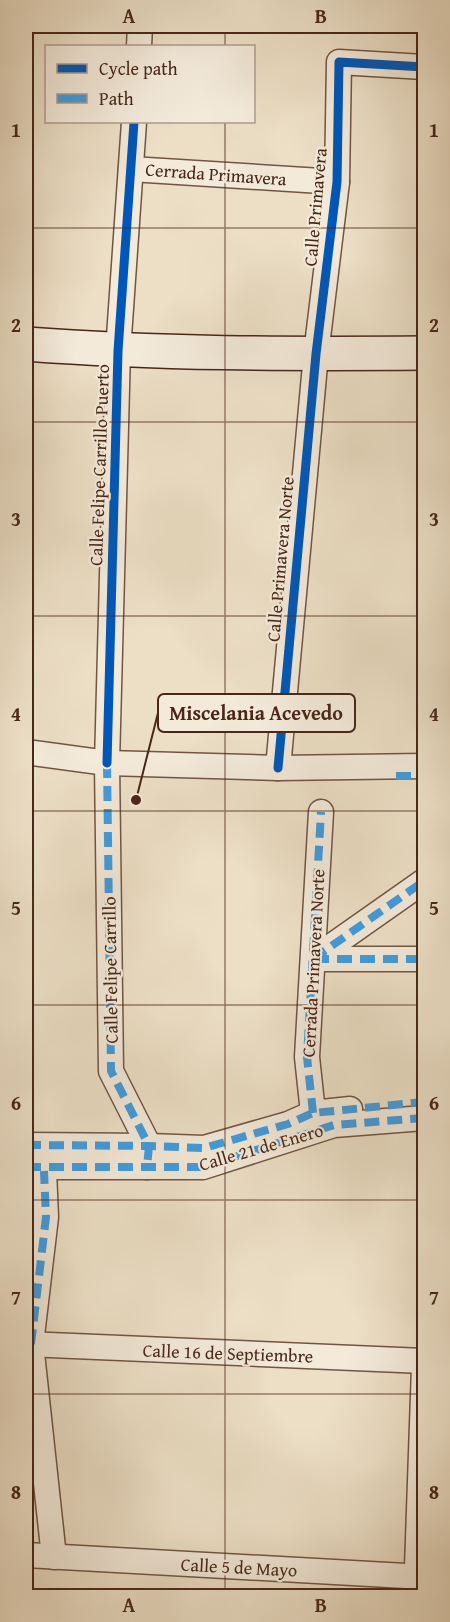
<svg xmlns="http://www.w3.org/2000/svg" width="450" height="1622" font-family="'Gentium Book Plus',serif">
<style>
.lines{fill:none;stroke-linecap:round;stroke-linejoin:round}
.street-casing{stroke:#715544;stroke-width:27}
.secondary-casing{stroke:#482719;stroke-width:36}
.street{stroke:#f3eada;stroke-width:24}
.secondary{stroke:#f3eada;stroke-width:33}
.quiet{stroke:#409cdf;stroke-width:8;stroke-dasharray:15 8;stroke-linecap:butt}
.cycleway-casing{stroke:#f3eada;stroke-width:13}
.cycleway{stroke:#0057b8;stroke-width:9}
.grid{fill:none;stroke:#482719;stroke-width:1.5;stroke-opacity:0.55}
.labels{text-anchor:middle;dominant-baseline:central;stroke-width:4.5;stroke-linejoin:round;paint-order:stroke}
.street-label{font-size:18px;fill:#482719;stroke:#f3eada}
.leader{fill:none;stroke:#482719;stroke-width:2}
.callout-dot{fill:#482719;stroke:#f3eada;stroke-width:2}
.callout{fill:#f3eada;stroke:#482719;stroke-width:2}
.callout-label{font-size:20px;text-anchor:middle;font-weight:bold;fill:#482719}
.neatline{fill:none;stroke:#482719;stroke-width:2}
.grid-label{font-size:20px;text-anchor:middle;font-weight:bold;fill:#482719}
</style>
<rect width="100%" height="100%" fill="#ecdfc6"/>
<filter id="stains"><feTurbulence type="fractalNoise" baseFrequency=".00333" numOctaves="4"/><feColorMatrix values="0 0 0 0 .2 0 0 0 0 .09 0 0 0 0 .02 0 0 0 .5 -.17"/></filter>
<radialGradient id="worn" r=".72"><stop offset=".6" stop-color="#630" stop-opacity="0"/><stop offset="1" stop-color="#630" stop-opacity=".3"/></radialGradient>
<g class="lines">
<g class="street-casing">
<g id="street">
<path d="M 139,46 L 140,26"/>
<path d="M 134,122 L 118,351 L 107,763 L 111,1071 L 149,1146 L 147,1167"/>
<path d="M 131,169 L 337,182"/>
<path d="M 26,752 L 107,763 L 278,768 L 424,766"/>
<path d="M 278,768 L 316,354 L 337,182 L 339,62 L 424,67"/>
<path d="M 313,959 L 424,881"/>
<path d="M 313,959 L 424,959"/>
<path d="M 313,1113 L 307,1057 L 321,812"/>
<path d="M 26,1145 L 149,1146 L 204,1148 L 288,1124 L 313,1113 L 350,1109"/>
<path d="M 26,1167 L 203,1167 L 334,1125 L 424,1118"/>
<path d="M 44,1171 L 46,1217 L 31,1344 L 54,1557"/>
<path d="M 26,1344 L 424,1361"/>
<path d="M 26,1555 L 424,1577"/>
<path d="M 416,1596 L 424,1367"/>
</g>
</g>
<g class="secondary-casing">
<path id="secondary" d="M 26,344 C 158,354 291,354 424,353"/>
</g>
<use href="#street" class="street"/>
<use href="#secondary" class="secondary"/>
<g class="quiet">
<path d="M 107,763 L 111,1071 L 149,1146 L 147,1167"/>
<path d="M 396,776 L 424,776"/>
<path d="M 313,959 L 424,881"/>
<path d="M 314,959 L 424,959"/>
<path d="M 313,1113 L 307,1057 L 321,812"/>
<path d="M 26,1145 L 149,1146 L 204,1148 L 288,1124 L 313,1113 L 424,1102"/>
<path d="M 26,1167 L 203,1167 L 334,1125 L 424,1118"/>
<path d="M 31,1344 L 46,1217 L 44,1171"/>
</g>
<g class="cycleway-casing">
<g id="cycleway">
<path d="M 107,763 L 118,351 L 134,122"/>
<path d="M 278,768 L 316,354 L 337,182 L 339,62 L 424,67"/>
</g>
</g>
<use href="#cycleway" class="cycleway"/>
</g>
<path class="grid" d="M 225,26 L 225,46M 225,122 L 225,1596M 26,228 L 424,228M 26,422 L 424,422M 26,616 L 424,616M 26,811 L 424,811M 26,1005 L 424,1005M 26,1200 L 424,1200M 26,1394 L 424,1394"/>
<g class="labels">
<g class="street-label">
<text transform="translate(216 174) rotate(4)">Cerrada Primavera</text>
<text transform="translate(315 207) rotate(-85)">Calle Primavera</text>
<text transform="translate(99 465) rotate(-88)">Calle Felipe Carrillo Puerto</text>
<text transform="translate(280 559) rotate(-85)">Calle Primavera Norte</text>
<text transform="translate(313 963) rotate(-87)">Cerrada Primavera Norte</text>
<text transform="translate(110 970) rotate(-91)">Calle Felipe Carrillo</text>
<text transform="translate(261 1147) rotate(-16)">Calle 21 de Enero</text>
<text transform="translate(228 1353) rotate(2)">Calle 16 de Septiembre</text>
<text transform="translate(239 1567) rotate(3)">Calle 5 de Mayo</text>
</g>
</g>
<path class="leader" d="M136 800L158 713"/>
<circle class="callout-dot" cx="136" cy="800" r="6"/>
<rect class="callout" x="158" y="694" width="197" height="38" rx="6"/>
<g class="callout-label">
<text x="256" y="720">Miscelania Acevedo</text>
</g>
<rect width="450" height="1622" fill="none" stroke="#ecdfc6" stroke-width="66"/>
<rect x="45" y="45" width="210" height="78" fill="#f3eada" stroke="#af9c8d" stroke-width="1.5"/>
<rect x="57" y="64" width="30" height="9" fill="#0057b8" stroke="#af9c8d" stroke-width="1.5"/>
<text x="99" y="75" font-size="18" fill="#482719">Cycle path</text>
<rect x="57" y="94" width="30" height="9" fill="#409cdf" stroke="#af9c8d" stroke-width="1.5"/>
<text x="99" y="105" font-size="18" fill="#482719">Path</text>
<rect x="33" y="33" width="384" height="1556" class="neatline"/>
<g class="grid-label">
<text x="129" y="23">A</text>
<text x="321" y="23">B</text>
<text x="16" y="137">1</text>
<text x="434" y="137">1</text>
<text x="16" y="332">2</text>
<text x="434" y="332">2</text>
<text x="16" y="526">3</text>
<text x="434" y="526">3</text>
<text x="16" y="721">4</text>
<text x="434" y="721">4</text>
<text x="16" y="915">5</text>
<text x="434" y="915">5</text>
<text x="16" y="1110">6</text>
<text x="434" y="1110">6</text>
<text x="16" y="1304">7</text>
<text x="434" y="1304">7</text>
<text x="16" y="1499">8</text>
<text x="434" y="1499">8</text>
<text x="129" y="1612">A</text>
<text x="321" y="1612">B</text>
</g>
<rect width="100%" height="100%" filter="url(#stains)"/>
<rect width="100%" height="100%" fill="url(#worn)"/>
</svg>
